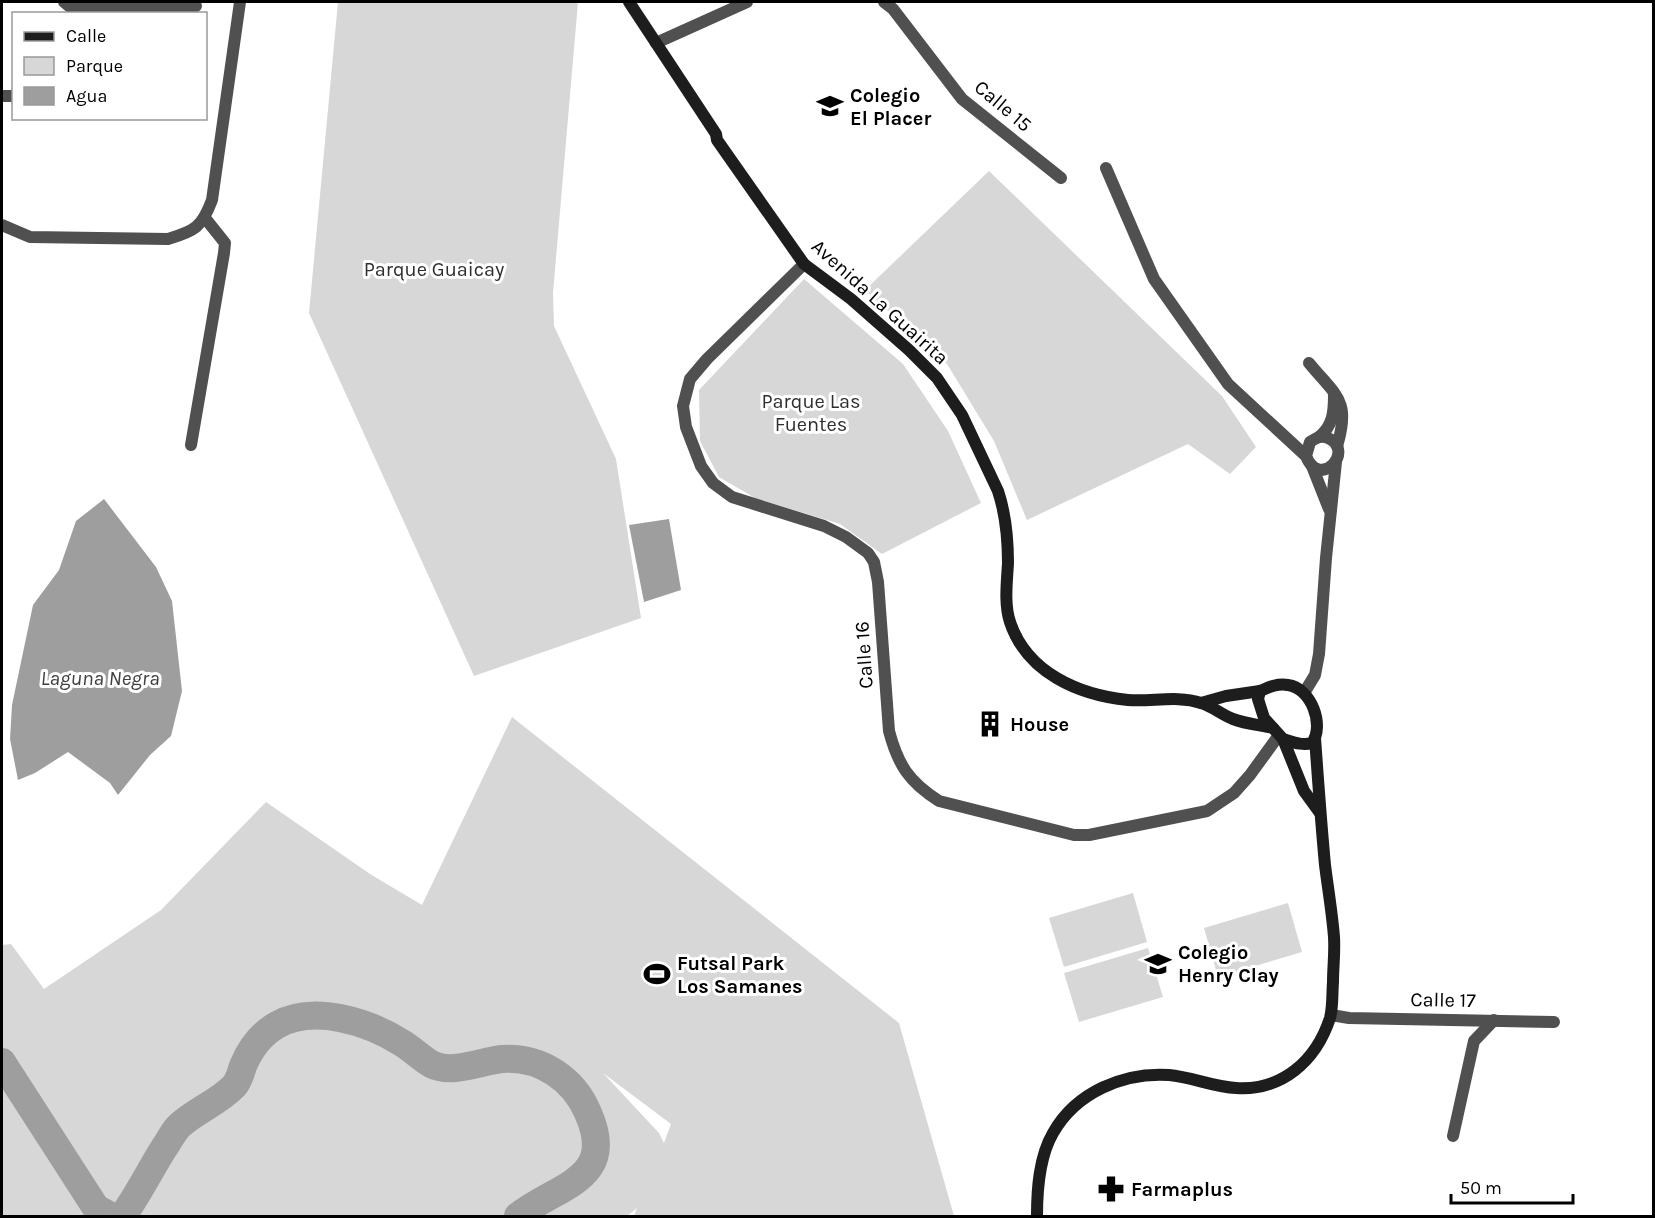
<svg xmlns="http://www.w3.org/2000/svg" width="1655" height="1218" font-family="Karla,sans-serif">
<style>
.green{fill:#d7d7d7;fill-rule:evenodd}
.water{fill:#9e9e9e}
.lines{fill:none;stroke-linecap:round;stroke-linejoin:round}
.river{stroke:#9e9e9e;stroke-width:28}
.street{stroke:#505050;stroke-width:12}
.secondary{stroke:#1d1d1d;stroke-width:12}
.labels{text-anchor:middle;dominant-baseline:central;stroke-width:6;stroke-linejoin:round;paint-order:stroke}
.poi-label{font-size:20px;font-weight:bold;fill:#000;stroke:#fff;text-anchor:start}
.street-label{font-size:20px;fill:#000;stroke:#fff}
.park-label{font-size:20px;fill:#2e2e2e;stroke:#fff}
.water-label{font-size:21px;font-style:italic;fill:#3f3f3f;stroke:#fff}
</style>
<rect width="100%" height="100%" fill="#fff"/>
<g class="green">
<path d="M 338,2 L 578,2 L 553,293 L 554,326 L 616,459 L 641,618 L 474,676 L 309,313 Z"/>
<path d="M 989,171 L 1222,396 L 1256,447 L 1230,474 L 1188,444 L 1027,520 L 994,441 L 947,364 L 865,290 Z"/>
<path d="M 804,279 L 903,364 L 948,431 L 981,503 L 882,554 L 840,524 L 755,498 L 719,477 L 700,441 L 699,390 Z"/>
<path d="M 512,717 L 899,1023 L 954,1216 L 634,1216 L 637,1208 L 627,1216 L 2,1216 L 2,945 L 11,944 L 44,989 L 161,910 L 266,802 L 370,874 L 422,905 ZM 603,1073 L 671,1124 L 664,1143 L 659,1133 Z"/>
<path d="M 1133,893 L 1147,942 L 1064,967 L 1049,918 Z"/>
<path d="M 1288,903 L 1302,952 L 1218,977 L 1204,928 Z"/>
<path d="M 1148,948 L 1163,997 L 1079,1022 L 1064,973 Z"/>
</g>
<g class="water">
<path d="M 104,499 L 156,567 L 172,601 L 182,691 L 171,736 L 150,755 L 118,795 L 110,783 L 68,752 L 35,773 L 18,780 L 10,739 L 12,705 L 33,605 L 59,570 L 76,521 Z"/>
<path d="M 669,519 L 681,590 L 644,602 L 629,525 Z"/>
</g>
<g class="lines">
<g class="river">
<path d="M 2,1062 L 96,1208 L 111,1216"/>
<path d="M 119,1216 L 124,1214 C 139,1193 150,1170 164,1148 C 169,1141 173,1132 179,1126 C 196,1110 218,1103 234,1086 C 239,1081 241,1072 243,1066 C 250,1049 261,1034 277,1025 C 314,1004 369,1022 402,1043 C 412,1049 421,1058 431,1064 C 452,1075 481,1061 502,1059 C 540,1056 574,1079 588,1113 C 618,1180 557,1185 518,1216"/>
</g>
<g class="street">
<path d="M 64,2 L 70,7 L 196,6"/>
<path d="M 884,2 L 893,9 L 962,99 L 1061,178"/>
<path d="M 656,43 L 747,2"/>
<path d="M 2,96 L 14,96"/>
<path d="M 1106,168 L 1154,279 L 1228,384 L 1306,456 C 1320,491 1356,450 1328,438 C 1321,435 1316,438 1310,442 L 1306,456"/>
<path d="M 2,225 L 30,237 L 168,239 C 195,231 202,227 212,200 L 240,2"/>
<path d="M 804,264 L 707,359 L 690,379 L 683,406 L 686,427 L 701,466 L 713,483 L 732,497 L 824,526 L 846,537 L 868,553 L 874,562 L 878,582 L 889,731 C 898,765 909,782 939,801 L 1074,835 L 1089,835 L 1207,811 L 1234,793 L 1250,775 L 1279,735"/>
<path d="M 1309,363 C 1336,396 1351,400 1337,446"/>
<path d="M 1319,437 C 1333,426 1334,412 1334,395"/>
<path d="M 191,445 L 224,253 L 225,243 L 205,218"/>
<path d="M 1312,466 L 1329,509"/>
<path d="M 1304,693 L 1315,675 L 1319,654 L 1326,558 L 1336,462"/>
<path d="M 1331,1015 L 1349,1018 L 1554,1022"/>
<path d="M 1453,1136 L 1474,1041 L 1494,1020"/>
</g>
<g class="secondary">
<path d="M 629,2 L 716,134 L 717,140 L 804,264 L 851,299 L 909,350 L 937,378 L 962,415 L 998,491 C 1006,515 1008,539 1008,563 C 1007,582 1004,604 1010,622 C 1027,673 1079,695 1128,700 C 1152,702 1177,695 1201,703 C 1212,706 1222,715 1233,719 C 1246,724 1260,725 1273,728"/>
<path d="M 1201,703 L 1226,696 L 1260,691"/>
<path d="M 1283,739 C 1293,742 1302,746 1312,743 C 1325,725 1311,688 1288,685 C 1278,683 1269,687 1260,691 L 1258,699 L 1264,718 L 1283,739 L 1304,791 L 1320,813"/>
<path d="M 1037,1216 C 1037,1189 1039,1157 1053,1133 C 1076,1092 1124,1072 1169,1075 C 1192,1077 1213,1087 1236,1088 C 1282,1091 1316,1061 1330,1018 C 1333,1007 1332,994 1333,982 C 1333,967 1335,952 1334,937 C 1332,912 1328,889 1325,865 C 1321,822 1318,780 1315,738"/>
</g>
</g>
<defs>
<g id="school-bare" transform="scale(2.07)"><path d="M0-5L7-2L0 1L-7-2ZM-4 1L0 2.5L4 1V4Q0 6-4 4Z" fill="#000" stroke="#fff" stroke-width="2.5" paint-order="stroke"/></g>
<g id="building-bare" transform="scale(2.07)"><path d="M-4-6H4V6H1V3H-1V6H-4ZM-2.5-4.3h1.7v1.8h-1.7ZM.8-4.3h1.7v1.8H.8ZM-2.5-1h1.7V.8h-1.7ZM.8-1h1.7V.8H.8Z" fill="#000" stroke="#fff" stroke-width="2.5" paint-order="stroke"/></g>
<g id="stadium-bare" transform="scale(2.07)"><path d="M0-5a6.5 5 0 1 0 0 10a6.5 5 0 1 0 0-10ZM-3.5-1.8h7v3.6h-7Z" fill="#000" stroke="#fff" stroke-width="2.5" paint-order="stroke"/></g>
<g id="pharmacy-bare" transform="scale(2.07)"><path d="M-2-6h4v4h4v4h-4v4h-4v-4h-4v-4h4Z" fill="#000" stroke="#fff" stroke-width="2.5" paint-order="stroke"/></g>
</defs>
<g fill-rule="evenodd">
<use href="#school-bare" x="830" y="106"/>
<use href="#building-bare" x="990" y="724"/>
<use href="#school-bare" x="1158" y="964"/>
<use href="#stadium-bare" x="657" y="974"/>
<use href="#pharmacy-bare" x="1111" y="1189"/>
</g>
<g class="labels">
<g class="poi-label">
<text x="850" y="95">Colegio<tspan x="850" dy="23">El Placer</tspan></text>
<text x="1010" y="724">House</text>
<text x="1178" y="952">Colegio<tspan x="1178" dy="23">Henry Clay</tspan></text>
<text x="677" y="963">Futsal Park<tspan x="677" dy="23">Los Samanes</tspan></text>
<text x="1131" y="1189">Farmaplus</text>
</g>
<g class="street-label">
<text transform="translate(1003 106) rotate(40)">Calle 15</text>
<text transform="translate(880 302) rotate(42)">Avenida La Guairita</text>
<text transform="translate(864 655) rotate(-94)">Calle 16</text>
<text transform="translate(1443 1000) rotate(1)">Calle 17</text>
</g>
<g class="park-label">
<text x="434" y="269">Parque Guaicay</text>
<text x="811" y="401">Parque Las<tspan x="811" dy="23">Fuentes</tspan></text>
</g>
<g class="water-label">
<text x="100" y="678">Laguna Negra</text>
</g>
</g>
<rect width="1655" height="1218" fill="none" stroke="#000000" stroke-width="6"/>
<rect x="12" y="12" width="195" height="108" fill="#ffffff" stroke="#999999" stroke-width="1.5"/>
<rect x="24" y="32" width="30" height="9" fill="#1d1d1d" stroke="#999999" stroke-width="1.5"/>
<text x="66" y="42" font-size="18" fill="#000000">Calle</text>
<rect x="24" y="57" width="30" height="18" fill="#d7d7d7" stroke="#999999" stroke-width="1.5"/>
<text x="66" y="72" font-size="18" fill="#000000">Parque</text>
<rect x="24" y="87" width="30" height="18" fill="#9e9e9e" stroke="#999999" stroke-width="1.5"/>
<text x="66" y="102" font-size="18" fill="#000000">Agua</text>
<path d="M1451 1194v9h122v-9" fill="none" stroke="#000000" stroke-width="3"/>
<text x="1460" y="1194" font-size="18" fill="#000000" stroke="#ffffff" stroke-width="4.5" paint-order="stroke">50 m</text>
</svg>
